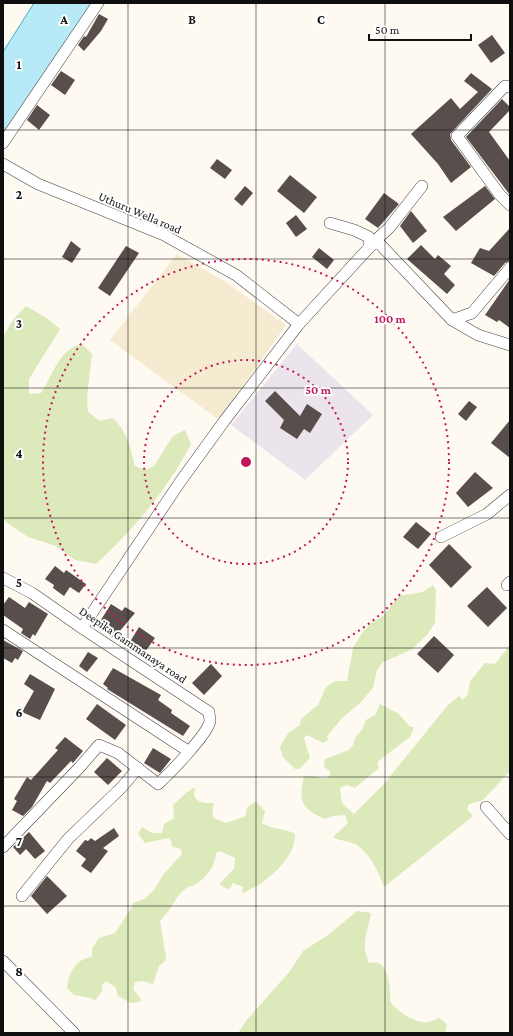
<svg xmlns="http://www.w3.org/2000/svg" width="513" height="1036" font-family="'Crimson Pro',serif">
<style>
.industrial{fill:#ebe4ed}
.farmland{fill:#f5ebd1}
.green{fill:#dce9bb}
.water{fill:#b7eaf6;stroke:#3eaecc}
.building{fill:#584e4b}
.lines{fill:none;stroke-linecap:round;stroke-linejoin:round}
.street-casing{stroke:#424242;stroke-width:12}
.street{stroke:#fff;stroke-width:11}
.grid{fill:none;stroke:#0f0f0f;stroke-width:1;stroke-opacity:0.55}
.ring{fill:none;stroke:#c2185b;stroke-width:2;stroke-dasharray:2 4}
.labels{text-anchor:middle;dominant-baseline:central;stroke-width:4;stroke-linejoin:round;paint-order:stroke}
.street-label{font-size:12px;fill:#0f0f0f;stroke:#fff}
.grid-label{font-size:13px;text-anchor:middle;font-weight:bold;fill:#0f0f0f;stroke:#fff;stroke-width:4;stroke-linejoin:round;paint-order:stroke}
.centre{fill:#c2185b;stroke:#fff;stroke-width:2}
.ring-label{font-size:12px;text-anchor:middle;font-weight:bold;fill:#c2185b;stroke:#fff;stroke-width:4;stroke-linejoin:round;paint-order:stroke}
</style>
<rect width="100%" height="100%" fill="#fffaf1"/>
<path class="industrial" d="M 297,344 L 373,415 L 305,480 L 231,425 Z"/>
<path class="farmland" d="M 177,254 L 226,282 L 286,325 L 219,420 L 110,340 Z"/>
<g class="green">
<path d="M 26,306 L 48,319 L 60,329 L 29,379 L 29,394 L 41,393 C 53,375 59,349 82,344 L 92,354 L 87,397 L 88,412 L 100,421 L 112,418 C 126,428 131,449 135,466 L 145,470 L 154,466 L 173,436 L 185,430 L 191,444 C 167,490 134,529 96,564 L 75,560 L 56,546 L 28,537 L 3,520 L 3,337 L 12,321 Z"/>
<path d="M 433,585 L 436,590 L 435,623 L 426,636 L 411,650 L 383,662 L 377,670 L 373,688 L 360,703 L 343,717 L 327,736 L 328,740 L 323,743 L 307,735 L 304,738 L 310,758 L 299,769 L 295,769 L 283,757 L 280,747 L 288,733 L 300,725 L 301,719 L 318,705 L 326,687 L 335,681 L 347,681 L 353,648 L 362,633 L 371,623 L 383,616 L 399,596 L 423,592 Z"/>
<path d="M 510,645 L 510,771 L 483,800 L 469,804 L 467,809 L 473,816 L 384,887 C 378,871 371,855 357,845 C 350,841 340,841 333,837 L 348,823 L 345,815 L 333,816 L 325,819 C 301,809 298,800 304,776 C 315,775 318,779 328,778 L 331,772 L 324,767 L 325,759 L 349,750 L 353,745 L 356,736 L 362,730 L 366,720 L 375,715 L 380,704 L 399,714 L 410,727 L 414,727 L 410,737 L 377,762 L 379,768 L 355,788 L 347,785 L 340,788 C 343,808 339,800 354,814 L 383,785 L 448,705 L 459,696 L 463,700 L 468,694 L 470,681 L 485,663 L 495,664 Z"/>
<path d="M 195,787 L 194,796 C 199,804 205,803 214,803 L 212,814 L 214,818 L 226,823 L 246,816 C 246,808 248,805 256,802 L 265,811 L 262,823 C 273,830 289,829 295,834 C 296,859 264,885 242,893 L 243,887 L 233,883 L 229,890 L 219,884 L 234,869 L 235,858 L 220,851 L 216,853 C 215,866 207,877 196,884 C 193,886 188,886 185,889 C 175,897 170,912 160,921 L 166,957 L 165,961 L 159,966 L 153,984 L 143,981 L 135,982 L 133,989 L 141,999 L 140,1002 L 131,1003 L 118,996 L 116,988 L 106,981 L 102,985 L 102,991 L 95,1001 L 91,998 L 74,995 L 67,988 C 69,973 75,959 92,957 L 92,949 L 99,938 L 115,933 L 132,907 L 133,903 L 144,899 L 154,890 L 163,875 L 182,854 L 181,849 L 171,846 L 172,843 L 169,838 L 145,843 L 138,834 L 142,827 L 152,833 L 162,833 L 164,824 L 174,818 L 173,805 L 187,792 Z"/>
<path d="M 357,911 L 371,913 C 368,933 360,943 369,963 C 372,963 376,962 379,963 C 389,968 391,992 390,1001 C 396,1011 416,1024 427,1022 C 431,1022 435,1019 439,1018 L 447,1024 L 445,1033 L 238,1033 L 246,1021 L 290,971 L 303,951 L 328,935 Z"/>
</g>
<path class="water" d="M 34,3 L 95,3 L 3,136 L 3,52 Z"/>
<g class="building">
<path d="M 99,14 L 108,19 L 101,31 L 84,51 L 78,45 L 84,36 L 86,37 Z"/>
<path d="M 492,35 L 505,53 L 491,63 L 478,45 Z"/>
<path d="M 61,71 L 75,80 L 65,95 L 51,85 Z"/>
<path d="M 471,73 L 492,89 L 450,134 L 451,140 L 471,167 L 451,183 L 438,164 L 411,134 L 451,98 L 460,109 L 478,92 L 464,81 Z"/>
<path d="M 502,99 L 510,107 L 510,110 L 489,132 L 510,161 L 510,195 L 466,137 Z"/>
<path d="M 37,105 L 50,115 L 39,130 L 27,120 Z"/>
<path d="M 217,159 L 232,170 L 225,179 L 210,168 Z"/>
<path d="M 290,175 L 317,197 L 304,213 L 277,191 Z"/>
<path d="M 245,186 L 253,193 L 242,206 L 234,199 Z"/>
<path d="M 485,186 L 495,199 L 456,231 L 443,217 Z"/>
<path d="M 384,193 L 399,204 L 378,228 L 365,219 Z"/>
<path d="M 411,211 L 427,231 L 413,243 L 400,226 Z"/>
<path d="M 296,215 L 307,229 L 296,237 L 286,223 Z"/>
<path d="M 510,228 L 510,261 L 505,263 L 494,276 L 471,263 L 480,248 L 489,251 Z"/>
<path d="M 71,241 L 81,249 L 72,263 L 62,257 Z"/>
<path d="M 421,245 L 435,259 L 438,255 L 451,266 L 444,274 L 455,285 L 447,294 L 407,259 Z"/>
<path d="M 126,246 L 139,253 L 110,296 L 98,288 Z"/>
<path d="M 319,248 L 334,260 L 327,269 L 312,257 Z"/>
<path d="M 510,279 L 510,328 L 499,320 L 497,322 L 485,315 Z"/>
<path d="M 275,391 L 300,416 L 307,404 L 322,414 L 310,433 L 304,429 L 297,439 L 280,428 L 284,420 L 265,401 Z"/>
<path d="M 469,401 L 477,407 L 466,421 L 458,414 Z"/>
<path d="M 510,420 L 510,458 L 491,443 Z"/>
<path d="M 475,472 L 493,488 L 468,507 L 456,493 Z"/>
<path d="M 416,522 L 431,534 L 418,549 L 403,537 Z"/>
<path d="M 449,544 L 472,567 L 451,588 L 429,565 Z"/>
<path d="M 55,566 L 64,573 L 66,570 L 86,584 L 79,593 L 70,587 L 64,596 L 53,588 L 54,585 L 45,579 Z"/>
<path d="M 487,587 L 507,608 L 488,627 L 467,606 Z"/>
<path d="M 9,597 L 25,608 L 29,602 L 48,614 L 35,636 L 33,634 L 30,639 L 21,633 L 23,629 L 3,615 L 3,605 Z"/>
<path d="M 111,604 L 122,611 L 125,607 L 135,613 L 114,638 L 97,626 Z"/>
<path d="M 139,627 L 155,638 L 142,656 L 128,645 Z"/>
<path d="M 434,636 L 454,655 L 438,673 L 417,654 Z"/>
<path d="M 3,640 L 23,651 L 18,660 L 15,658 L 12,663 L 3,658 Z"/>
<path d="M 88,652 L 98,658 L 87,672 L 79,666 Z"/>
<path d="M 211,664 L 222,676 L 204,695 L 192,683 Z"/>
<path d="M 113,668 L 161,695 L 158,700 L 172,710 L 171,713 L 190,726 L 183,736 L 107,689 L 108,688 L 103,684 Z"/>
<path d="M 30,674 L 55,689 L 40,720 L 22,712 L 34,691 L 24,684 Z"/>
<path d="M 97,704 L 126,725 L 115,740 L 86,719 Z"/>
<path d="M 65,737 L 83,751 L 73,763 L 71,761 L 50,783 L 47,781 L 32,807 L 23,816 L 12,810 L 17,801 L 14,799 L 27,777 L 31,780 L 58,750 L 55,748 Z"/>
<path d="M 153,748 L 171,759 L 160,773 L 144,763 Z"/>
<path d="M 107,758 L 122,771 L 108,785 L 94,772 Z"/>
<path d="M 114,828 L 119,836 L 103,848 L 108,851 L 91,873 L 81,866 L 86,859 L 76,851 L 85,840 L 88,841 L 91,838 L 95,841 Z"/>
<path d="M 29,832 L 45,851 L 35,859 L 26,849 L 20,855 L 13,847 Z"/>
<path d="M 47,876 L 67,896 L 47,914 L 31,896 Z"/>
</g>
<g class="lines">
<g class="street-casing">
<g id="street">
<path d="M 510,87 L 505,86 L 457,136 L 500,195 L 510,205"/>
<path d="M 3,143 L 98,3"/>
<path d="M 3,164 L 38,184 L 164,235 L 236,275 L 299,324"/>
<path d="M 330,223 L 354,230 L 369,237 L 370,247"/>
<path d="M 376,240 L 389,228 L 422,186"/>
<path d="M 452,320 L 478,335 L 510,345"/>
<path d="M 441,537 L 487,514 L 510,495"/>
<path d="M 3,578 L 32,593 L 82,628 L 209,712 C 209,715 210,718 210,721 C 208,734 169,774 158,784 L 118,753 L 99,745 L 79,768 L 3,847"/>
<path d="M 507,585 L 510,582"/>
<path d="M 82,628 L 180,482 L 225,420 L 299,324 L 376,240 L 452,320 L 472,313 L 510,268"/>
<path d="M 3,630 L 188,751"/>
<path d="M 486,807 L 510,834"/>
<path d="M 22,896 L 68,839 L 122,787 L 138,768"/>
<path d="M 3,961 L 74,1033"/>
</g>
</g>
<use href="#street" class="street"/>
</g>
<path class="grid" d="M 128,3 L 128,1033M 256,3 L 256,1033M 385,3 L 385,1033M 3,130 L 510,130M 3,259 L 510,259M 3,388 L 510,388M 3,518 L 510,518M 3,648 L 510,648M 3,777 L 510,777M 3,906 L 510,906"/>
<g class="ring">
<circle cx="246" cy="462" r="102"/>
<circle cx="246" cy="462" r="203"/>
</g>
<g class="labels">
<g class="street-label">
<text transform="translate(140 213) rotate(23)">Uthuru Wella road</text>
<text transform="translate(133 645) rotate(34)">Deepika Gammanaya road</text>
</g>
</g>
<g class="grid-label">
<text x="64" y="24">A</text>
<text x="192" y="24">B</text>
<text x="321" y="24">C</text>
<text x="19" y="69">1</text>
<text x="19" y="199">2</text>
<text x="19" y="328">3</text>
<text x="19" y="458">4</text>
<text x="19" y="587">5</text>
<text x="19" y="717">6</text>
<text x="19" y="846">7</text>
<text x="19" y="976">8</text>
</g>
<circle cx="246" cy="462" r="6" class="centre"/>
<g class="ring-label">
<text x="390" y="323">100 m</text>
<text x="318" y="394">50 m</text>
</g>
<rect width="513" height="1036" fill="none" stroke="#0f0f0f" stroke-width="8"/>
<path d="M369 34v6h102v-6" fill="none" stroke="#0f0f0f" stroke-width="2"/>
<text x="375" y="34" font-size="12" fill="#0f0f0f" stroke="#ffffff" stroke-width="3" paint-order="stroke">50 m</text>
</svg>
